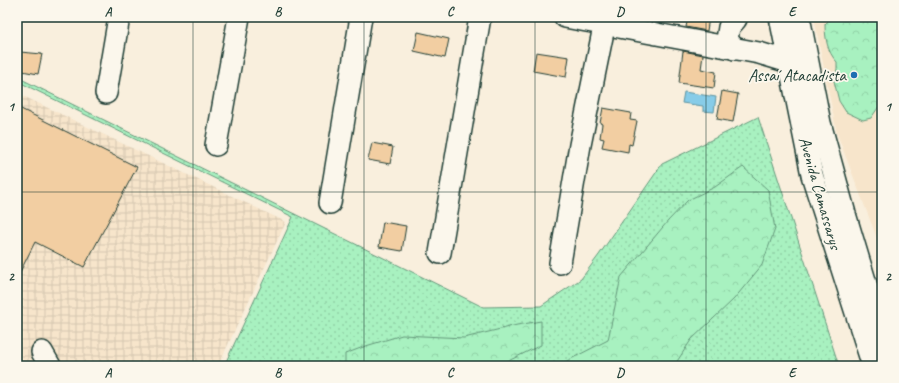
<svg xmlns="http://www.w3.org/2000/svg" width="899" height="383" font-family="Caveat,sans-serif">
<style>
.built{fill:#f7e5cb}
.industrial{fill:url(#industrial-grid)}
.grass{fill:url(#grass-dots);stroke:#64977a}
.forest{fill:url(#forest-crowns);stroke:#64977a}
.water{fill:#87cce8;stroke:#5d93a0}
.building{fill:#f2cea2;stroke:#1f3d34}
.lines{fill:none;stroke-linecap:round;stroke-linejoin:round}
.minor-casing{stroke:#1f3d34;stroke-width:24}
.minor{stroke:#fbf7ec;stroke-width:21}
.grid{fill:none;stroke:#1f3d34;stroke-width:1;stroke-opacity:0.55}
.poi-dot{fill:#1f6fb2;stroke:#fbf7ec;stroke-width:1.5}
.labels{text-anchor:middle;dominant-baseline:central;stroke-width:3.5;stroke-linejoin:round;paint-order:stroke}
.poi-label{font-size:17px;fill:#1f3d34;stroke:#fbf7ec;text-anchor:end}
.street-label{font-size:17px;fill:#1f3d34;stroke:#fbf7ec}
.neatline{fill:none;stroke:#1f3d34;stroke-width:1.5}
.grid-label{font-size:13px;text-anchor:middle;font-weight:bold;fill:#1f3d34}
</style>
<defs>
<pattern id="industrial-grid" width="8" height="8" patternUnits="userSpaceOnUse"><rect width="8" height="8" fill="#f7e5cb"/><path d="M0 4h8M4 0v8" fill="none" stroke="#d3c5af"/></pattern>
<pattern id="grass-dots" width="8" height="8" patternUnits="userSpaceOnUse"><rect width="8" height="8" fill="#a8f1c0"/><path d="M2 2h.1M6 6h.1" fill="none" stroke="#90d0a6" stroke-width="1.8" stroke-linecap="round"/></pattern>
<pattern id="forest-crowns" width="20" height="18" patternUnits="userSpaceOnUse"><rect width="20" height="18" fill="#a8f1c0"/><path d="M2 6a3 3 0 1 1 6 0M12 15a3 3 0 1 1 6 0" fill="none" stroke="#90d0a6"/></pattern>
</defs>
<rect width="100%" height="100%" fill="#f9efdd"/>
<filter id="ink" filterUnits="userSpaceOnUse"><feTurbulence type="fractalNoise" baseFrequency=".025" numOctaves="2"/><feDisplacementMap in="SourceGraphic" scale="8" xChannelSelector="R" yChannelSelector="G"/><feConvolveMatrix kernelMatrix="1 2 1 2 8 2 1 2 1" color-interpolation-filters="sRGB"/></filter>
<g filter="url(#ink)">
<path class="built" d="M 814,17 L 882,17 L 882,251 L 837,134 Z"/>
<path class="industrial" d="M 17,93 L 286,222 L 218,366 L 17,366 Z"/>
<path class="grass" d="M 17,77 L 483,307 L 541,306 L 581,279 L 599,255 L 662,164 L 758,117 L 839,366 L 224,366 L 293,217 L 17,81 Z"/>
<g class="forest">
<path d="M 832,17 L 882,17 L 882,102 L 871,118 L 863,120 L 846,112 L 839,101 L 834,81 L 837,69 L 837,62 C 827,52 825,37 825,24 Z"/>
<path d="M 743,167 L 768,190 L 775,229 L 762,265 L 734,299 L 691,340 L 674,366 L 557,366 L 608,340 L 621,277 L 668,221 L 688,200 L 715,187 Z"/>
<path d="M 541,321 L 541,345 L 498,366 L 345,366 L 345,354 L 366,346 L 402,335 L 464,338 L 517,325 Z"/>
</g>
<path class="water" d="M 684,92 L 716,97 L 714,112 L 703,111 L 703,106 L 682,103 Z"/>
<g class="building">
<path d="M 688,17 L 709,17 L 707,31 L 686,27 Z"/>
<path d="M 418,32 L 449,39 L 445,58 L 414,51 Z"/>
<path d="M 683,51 L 703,55 L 701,69 L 716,72 L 714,88 L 679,83 Z"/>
<path d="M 20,52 L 42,54 L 38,74 L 17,70 Z"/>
<path d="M 536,52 L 569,57 L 566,77 L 533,71 Z"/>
<path d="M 722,91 L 738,94 L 733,122 L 717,119 Z"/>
<path d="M 17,107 L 137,167 L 84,267 L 35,242 L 17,278 Z"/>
<path d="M 603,108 L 631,113 L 630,120 L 637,121 L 632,145 L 629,144 L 628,152 L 602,147 L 604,139 L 600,138 L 602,124 L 600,123 Z"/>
<path d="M 372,143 L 393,147 L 390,164 L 368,160 Z"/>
<path d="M 383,222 L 406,226 L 402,251 L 379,247 Z"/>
</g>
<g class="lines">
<g class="minor-casing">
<g id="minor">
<path d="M 565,17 L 759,53 L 789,62"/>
<path d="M 780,17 L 812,175 L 873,366"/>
<path d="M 799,17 L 820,123 L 845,214 L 882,337"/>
<path d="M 735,49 L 727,40 L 729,27 L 736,19"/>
<path d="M 106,93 L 119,17"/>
<path d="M 216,145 L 239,17"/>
<path d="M 330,203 L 361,17"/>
<path d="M 440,253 L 480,17"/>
<path d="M 560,263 L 580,145 L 606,17"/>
<path d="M 42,352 L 50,366"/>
</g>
</g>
<use href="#minor" class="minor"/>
</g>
</g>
<path class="grid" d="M 193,17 L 193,366M 364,17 L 364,366M 535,17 L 535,366M 706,17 L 706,366M 17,192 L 882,192"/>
<circle class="poi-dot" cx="854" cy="75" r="4"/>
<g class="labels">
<g class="poi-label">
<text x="846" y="75">Assaí Atacadista</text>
</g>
<g class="street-label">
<text transform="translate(820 193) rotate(74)">Avenida Camassarys</text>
</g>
</g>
<rect width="899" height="383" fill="none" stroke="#fbf7ec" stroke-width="44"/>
<rect x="22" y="22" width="855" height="339" class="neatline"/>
<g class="grid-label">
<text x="108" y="16">A</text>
<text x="278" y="16">B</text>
<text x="450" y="16">C</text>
<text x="620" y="16">D</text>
<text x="792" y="16">E</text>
<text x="11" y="111">1</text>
<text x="888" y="111">1</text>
<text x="11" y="281">2</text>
<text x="888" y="281">2</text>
<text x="108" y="377">A</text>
<text x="278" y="377">B</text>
<text x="450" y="377">C</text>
<text x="620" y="377">D</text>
<text x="792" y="377">E</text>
</g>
</svg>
